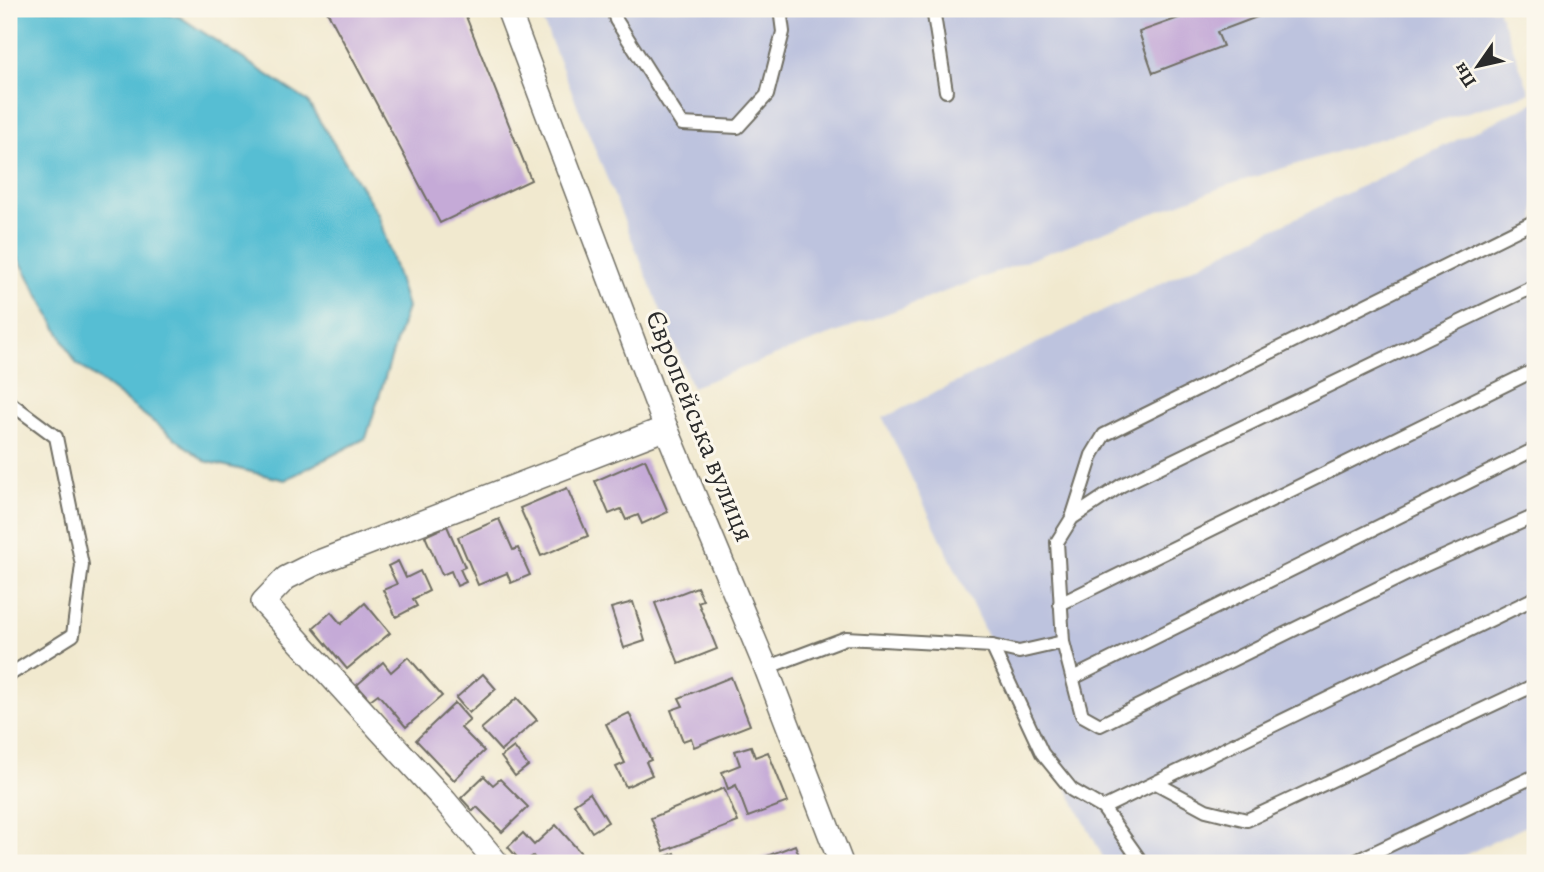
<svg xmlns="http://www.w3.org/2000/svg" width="1544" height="872" font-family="Alegreya,serif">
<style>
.industrial{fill:#bdc3de}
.water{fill:#56bed3;stroke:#40747f;stroke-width:2}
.building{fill:#c5aad7}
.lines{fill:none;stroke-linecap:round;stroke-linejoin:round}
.lane-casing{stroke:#706e64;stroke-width:16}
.street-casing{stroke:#706e64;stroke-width:26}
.lane{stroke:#fff;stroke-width:12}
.street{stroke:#fff;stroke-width:23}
.labels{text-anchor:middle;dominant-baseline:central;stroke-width:6;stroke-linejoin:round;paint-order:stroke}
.street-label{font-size:28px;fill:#2b2b2b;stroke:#fbf7ec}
</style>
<rect width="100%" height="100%" fill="#fbf7ec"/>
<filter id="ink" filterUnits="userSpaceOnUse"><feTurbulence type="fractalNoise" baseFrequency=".0143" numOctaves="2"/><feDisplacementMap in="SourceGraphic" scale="14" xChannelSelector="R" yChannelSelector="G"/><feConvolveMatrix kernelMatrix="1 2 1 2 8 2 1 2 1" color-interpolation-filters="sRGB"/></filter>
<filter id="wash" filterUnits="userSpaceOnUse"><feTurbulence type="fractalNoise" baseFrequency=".00686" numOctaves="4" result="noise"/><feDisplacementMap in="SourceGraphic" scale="28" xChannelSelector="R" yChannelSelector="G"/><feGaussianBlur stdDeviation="1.57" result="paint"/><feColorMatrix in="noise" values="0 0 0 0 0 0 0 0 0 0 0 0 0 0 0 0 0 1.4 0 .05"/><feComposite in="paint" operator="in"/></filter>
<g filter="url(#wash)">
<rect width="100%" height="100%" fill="#f1e9cf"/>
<g class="industrial">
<path d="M 538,9 L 1498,9 L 1530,93 L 1228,185 L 692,387 Z"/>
<path d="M 1520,9 L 1535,9 L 1535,40 Z"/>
<path d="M 1535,102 L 1535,822 L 1448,863 L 1106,863 L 992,646 L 883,418 Z"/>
</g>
<path class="water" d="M 22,9 L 134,9 L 180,17 L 307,101 L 378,214 L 407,307 L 366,438 L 285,480 L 205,461 L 76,363 L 9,241 L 9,18 Z"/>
<g id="blocks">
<g class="building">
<path d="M 326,9 L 463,9 L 531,180 L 440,223 Z"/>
<path d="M 1204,9 L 1278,9 L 1217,32 L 1223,46 L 1153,73 L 1139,32 Z"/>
<path d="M 645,459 L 668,512 L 642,524 L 638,515 L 626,520 L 621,509 L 609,514 L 595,481 Z"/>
<path d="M 567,488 L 588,536 L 541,556 L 520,508 Z"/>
<path d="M 499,519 L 513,550 L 518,548 L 530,575 L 511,583 L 507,573 L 478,585 L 458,537 Z"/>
<path d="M 447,526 L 465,567 L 460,569 L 466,582 L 457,586 L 451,571 L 442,575 L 425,536 Z"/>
<path d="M 398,561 L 406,578 L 420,571 L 429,591 L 413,599 L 417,606 L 396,617 L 383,590 L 397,584 L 388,566 Z"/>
<path d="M 697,587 L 703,600 L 698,602 L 717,649 L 679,664 L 655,603 Z"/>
<path d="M 633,602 L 645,641 L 624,648 L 611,608 Z"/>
<path d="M 365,603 L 390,633 L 347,669 L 313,628 L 331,612 L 341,624 Z"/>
<path d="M 408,657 L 442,696 L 406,727 L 378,694 L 370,700 L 357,685 L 383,662 L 391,672 Z"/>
<path d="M 483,674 L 496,689 L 469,713 L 456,698 Z"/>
<path d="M 731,677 L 750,725 L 694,747 L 691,738 L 683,741 L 671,710 L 683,706 L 679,698 Z"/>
<path d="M 517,698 L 537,720 L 501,751 L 481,729 Z"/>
<path d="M 455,703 L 470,720 L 461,728 L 484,751 L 454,780 L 416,740 Z"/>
<path d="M 629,713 L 651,760 L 646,762 L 652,775 L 626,787 L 616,767 L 625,763 L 606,724 Z"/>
<path d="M 751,746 L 755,757 L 768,752 L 788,802 L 748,817 L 736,785 L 728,789 L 722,772 L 740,765 L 735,751 Z"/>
<path d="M 514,747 L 528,766 L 515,776 L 501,757 Z"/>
<path d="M 484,776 L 493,785 L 500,779 L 528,807 L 502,832 L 477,807 L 473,811 L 461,798 Z"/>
<path d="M 724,788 L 738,822 L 664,851 L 651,818 Z"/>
<path d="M 590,793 L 608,822 L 592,832 L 574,804 Z"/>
<path d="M 556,825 L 588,861 L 586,863 L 539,863 L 533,856 L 522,863 L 508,847 L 523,833 L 534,845 Z"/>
<path d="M 795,845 L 802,863 L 755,863 L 754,861 Z"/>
<path d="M 675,853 L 678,863 L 648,863 Z"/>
</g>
</g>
</g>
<g filter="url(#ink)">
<use href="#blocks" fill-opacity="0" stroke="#706e64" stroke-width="2"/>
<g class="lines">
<g class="lane-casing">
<g id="lane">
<path d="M 613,9 L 616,20 L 682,124 L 738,127 L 767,95 L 783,32 L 780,9"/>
<path d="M 933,9 L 946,91"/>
<path d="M 9,402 L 56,437 L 82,565 L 73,635 L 9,675"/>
<path d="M 1072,518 L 1092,455 L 1104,435 L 1535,221"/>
<path d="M 1060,604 L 1535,370"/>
<path d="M 1063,642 L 1057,542 L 1072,518 L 1122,485 L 1535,286"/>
<path d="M 992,646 L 1042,753 L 1072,790 L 1103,808 L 1142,863"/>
<path d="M 766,668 L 846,638 L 992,646 L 1019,652 L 1063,642 L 1082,715 L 1100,725 L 1421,567 L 1535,516"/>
<path d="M 1073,678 L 1535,449"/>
<path d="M 1156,783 L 1206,810 L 1247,820 L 1535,685"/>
<path d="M 1103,808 L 1535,598"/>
<path d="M 1352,863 L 1535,776"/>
</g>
</g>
<g class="street-casing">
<g id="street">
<path d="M 508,9 L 666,428 L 766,668 L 841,863"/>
<path d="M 497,863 L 445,801 L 263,602 L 286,578 L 314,564 L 666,428"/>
</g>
</g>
<use href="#lane" class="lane"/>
<use href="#street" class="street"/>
</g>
</g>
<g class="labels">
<g class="street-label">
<text transform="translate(700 426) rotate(68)">Європейська вулиця</text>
</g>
</g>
<rect width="1544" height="872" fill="none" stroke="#fbf7ec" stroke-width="35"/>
<g transform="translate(1478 66) rotate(236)" stroke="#fbf7ec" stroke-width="5" paint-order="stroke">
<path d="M0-5L12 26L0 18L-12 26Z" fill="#2b2b2b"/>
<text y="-10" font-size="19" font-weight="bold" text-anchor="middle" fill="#2b2b2b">Пн</text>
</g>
</svg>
